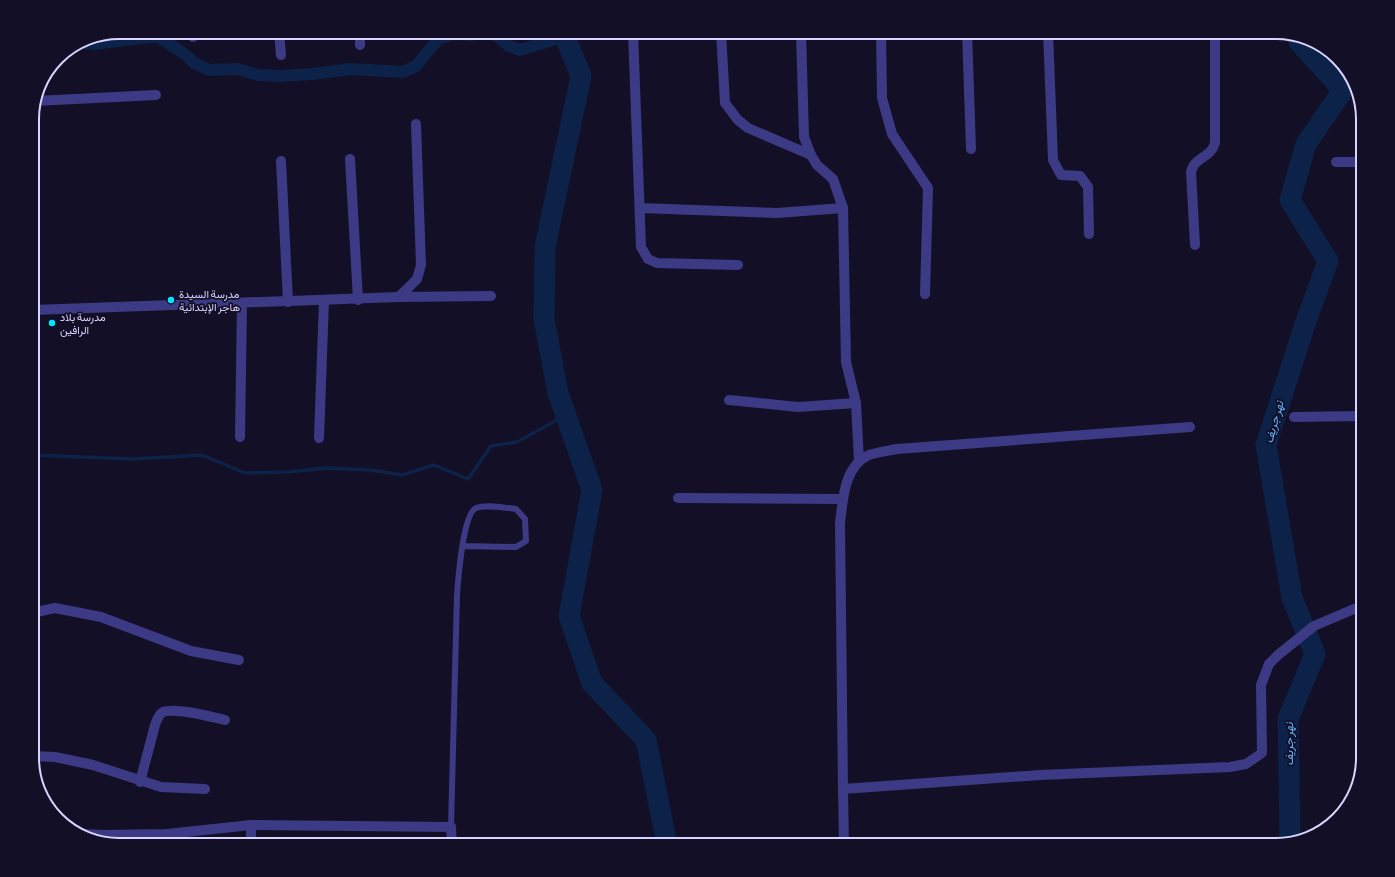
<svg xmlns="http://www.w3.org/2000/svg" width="1395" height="877" font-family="'Asap Condensed',Vazirmatn,sans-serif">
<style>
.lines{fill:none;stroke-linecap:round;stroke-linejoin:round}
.stream{stroke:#0c2248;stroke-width:3.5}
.canal{stroke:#0c2248;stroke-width:12}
.river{stroke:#0c2248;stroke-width:21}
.lane{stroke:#3d3a85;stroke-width:6}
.street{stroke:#3d3a85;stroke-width:10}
.poi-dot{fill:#00e5ff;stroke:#130f26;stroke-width:1.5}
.labels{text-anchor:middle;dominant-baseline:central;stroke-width:3.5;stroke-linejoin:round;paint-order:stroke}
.poi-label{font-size:11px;fill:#d9d4ff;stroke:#130f26;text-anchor:start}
.water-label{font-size:12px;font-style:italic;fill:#62b6ff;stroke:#130f26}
.rim{fill:none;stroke:#d9d4ff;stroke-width:2}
</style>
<rect width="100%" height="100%" fill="#130f26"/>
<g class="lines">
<path class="stream" d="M 32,455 L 133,459 L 202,455 L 245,473 L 288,472 L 326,468 L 371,470 L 402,475 L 434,465 L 468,479 L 491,446 L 517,442 L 566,415"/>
<g class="canal">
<path d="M 488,32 L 499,37 L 509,46 L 520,50 L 565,36"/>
<path d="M 79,43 L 95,44 L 157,36 L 186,55 L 194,63 L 209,70 L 238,69 L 258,75 L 279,76 L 313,74 L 351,69 L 403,72 L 416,66 L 438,39 L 453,34 L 470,35 L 485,32"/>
</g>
<g class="river">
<path d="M 563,32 L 581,76 L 545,247 L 544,319 L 558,393 L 592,490 L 569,616 L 592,683 L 646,740 L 667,845"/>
<path d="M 1290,841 L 1288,719 L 1315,654 L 1292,598 L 1266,445 L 1306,321 L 1328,261 L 1290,200 L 1306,144 L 1343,90 L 1299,42 L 1301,40"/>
</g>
<path class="lane" d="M 451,827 L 457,595 C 458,581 463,513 476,508 C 487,504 504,508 516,509 L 525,519 L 526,541 L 516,547 L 463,546"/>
<g class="street">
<path d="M 193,32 L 193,37"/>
<path d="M 279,32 L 281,55"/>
<path d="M 360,32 L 360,45"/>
<path d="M 633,32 L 641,247 L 648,259 L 657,263 L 738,265"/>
<path d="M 721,32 L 725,103 L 738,120 L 748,128 L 811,155"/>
<path d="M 801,32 L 804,137 L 811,155 L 817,165 L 833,179 L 843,208 L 846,362 L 856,403 L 859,461"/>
<path d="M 881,32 L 882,98 L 892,134 L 928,188 L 925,294"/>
<path d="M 967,32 L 971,149"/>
<path d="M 1048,32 L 1053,160 L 1061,175 L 1080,176 L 1088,187 L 1089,234"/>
<path d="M 35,101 L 156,95"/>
<path d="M 350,159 L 358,300"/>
<path d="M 281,161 L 288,302"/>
<path d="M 1336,162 L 1363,162"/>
<path d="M 640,208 L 777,213 L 843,208"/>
<path d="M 1195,245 L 1191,172 C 1194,157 1211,158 1215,143 L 1215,32"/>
<path d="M 399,297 L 417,279 L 421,265 L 416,124"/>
<path d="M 32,310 L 399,297 L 491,296"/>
<path d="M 729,400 L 798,407 L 856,403"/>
<path d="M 1294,417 L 1363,416"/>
<path d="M 240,437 L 242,303"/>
<path d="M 319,438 L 324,300"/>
<path d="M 678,498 L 843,499"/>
<path d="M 32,613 L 55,608 L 101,617 L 191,651 L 239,660"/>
<path d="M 32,756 L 55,757 L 93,765 L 161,787 L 205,789"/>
<path d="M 140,782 L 155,725 C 157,720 158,715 163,712 C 175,707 212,717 225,720"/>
<path d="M 843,789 L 840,523 C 843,499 844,466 869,455 C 878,452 888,451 897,449 L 1190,427"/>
<path d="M 82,834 L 103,835 L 167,834 L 251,825 L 451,827 L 452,845"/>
<path d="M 167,845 L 167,834"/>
<path d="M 251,845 L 251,825"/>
<path d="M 844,845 L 843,789 L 1040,775 L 1230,767 L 1246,764 L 1262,753 L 1261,685 L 1269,664 L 1278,655 L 1314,626 L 1354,609 L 1363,609"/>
</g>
</g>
<g class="poi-dot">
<circle cx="171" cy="300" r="4"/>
<circle cx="52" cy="323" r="4"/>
</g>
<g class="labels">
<g class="poi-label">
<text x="179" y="294">مدرسة السيدة<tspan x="179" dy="13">هاجر الإبتدائية</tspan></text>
<text x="60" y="317">مدرسة بلاد<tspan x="60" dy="13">الرافين</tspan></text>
</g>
<g class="water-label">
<text transform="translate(1274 422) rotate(-74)">نهر جريف</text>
<text transform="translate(1289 744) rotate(-90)">نهر جريف</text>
</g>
</g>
<path d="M0 0H1395V877H0ZM119 39H1276A80 80 0 0 1 1356 119V758A80 80 0 0 1 1276 838H119A80 80 0 0 1 39 758V119A80 80 0 0 1 119 39Z" fill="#130f26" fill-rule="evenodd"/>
<path class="rim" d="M119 39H1276A80 80 0 0 1 1356 119V758A80 80 0 0 1 1276 838H119A80 80 0 0 1 39 758V119A80 80 0 0 1 119 39Z"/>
</svg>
